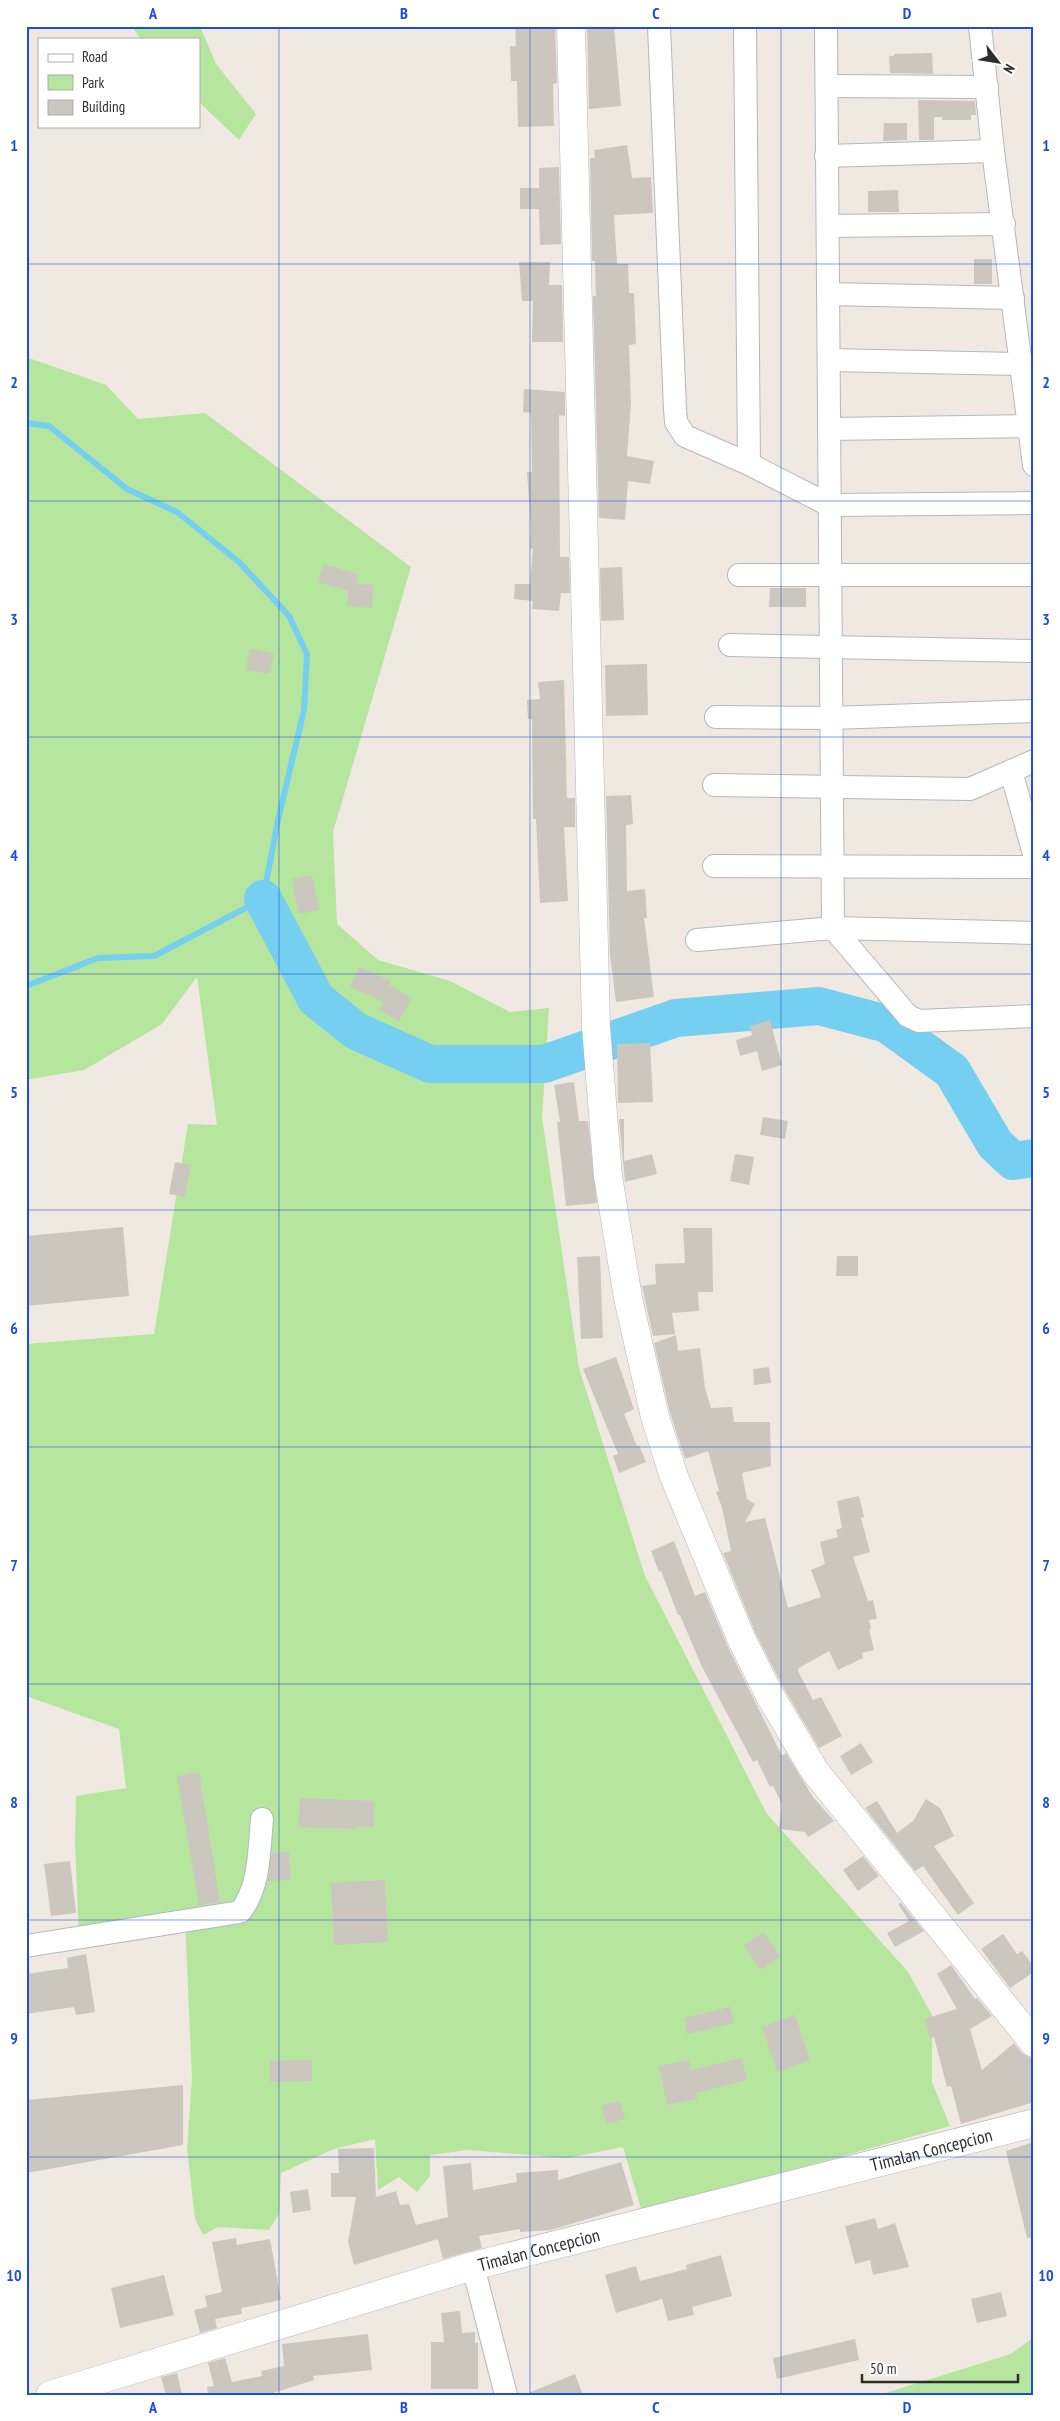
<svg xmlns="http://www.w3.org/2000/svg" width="1060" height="2421" font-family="'PT Sans Narrow',sans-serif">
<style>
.green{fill:#b6e59e}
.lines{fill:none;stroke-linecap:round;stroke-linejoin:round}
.stream{stroke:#75cff0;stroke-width:6}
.river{stroke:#75cff0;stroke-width:38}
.building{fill:#cbc7bf}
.street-casing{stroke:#b4b7c1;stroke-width:24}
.secondary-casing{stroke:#b4b7c1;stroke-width:29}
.street{stroke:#fff;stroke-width:22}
.secondary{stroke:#fff;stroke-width:28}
.grid{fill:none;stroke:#1d4ed8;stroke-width:1;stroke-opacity:0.55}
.labels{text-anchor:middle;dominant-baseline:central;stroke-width:4.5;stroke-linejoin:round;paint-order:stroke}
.street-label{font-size:18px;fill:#2e2e2e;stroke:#fff}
.neatline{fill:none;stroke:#1d4ed8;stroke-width:2}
.grid-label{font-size:16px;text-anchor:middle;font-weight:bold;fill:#1d4ed8}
</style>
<rect width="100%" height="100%" fill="#efe9e1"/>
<g class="green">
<path d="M 131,26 L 200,26 L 216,64 L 256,114 L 239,140 L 199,102 L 199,39 L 141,39 Z"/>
<path d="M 26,357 L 106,385 L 138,419 L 205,413 L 411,567 L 333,832 L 337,924 L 378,960 L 450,981 L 510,1012 L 549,1008 L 542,1117 L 579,1368 L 645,1576 L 767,1814 L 908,1972 L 932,2015 L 932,2082 L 950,2126 L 642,2212 L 623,2147 L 567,2158 L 467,2150 L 430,2155 L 430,2176 L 417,2192 L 399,2177 L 378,2190 L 375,2139 L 334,2149 L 281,2173 L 279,2214 L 269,2230 L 218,2227 L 203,2235 L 195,2219 L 187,2148 L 192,2078 L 185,1921 L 79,1938 L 75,1841 L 76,1796 L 126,1788 L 119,1729 L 26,1696 L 26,1344 L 154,1334 L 188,1124 L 217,1125 L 197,977 L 162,1024 L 84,1070 L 26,1080 Z"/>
<path d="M 1034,2337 L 1034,2395 L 879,2395 L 1011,2354 Z"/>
</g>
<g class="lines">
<path class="stream" d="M 26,423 L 49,426 L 127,489 L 177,512 L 239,562 L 289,616 L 307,654 L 304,710 L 278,820 L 263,899 L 154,956 L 98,958 L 26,986"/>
<path class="river" d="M 263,899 L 316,999 L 356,1031 L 430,1064 L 544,1064 L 676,1018 L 819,1006 L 887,1024 L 952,1071 L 995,1144 L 1013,1161 L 1034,1158"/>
</g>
<g class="building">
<path d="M 515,26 L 555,26 L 557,83 L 553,84 L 554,126 L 518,127 L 517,81 L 511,81 L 510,46 L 516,46 Z"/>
<path d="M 587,26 L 614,26 L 621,106 L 589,109 Z"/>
<path d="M 932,53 L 933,74 L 890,73 L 889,56 L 894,56 L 894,54 Z"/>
<path d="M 918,100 L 975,101 L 976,115 L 971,115 L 971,120 L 942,120 L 942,117 L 934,117 L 934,140 L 919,140 Z"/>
<path d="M 884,123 L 907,123 L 907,140 L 883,141 Z"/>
<path d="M 627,145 L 632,178 L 651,177 L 653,213 L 614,215 L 617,264 L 628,264 L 629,293 L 634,293 L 636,344 L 629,345 L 631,403 L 627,456 L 654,461 L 650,484 L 628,481 L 625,520 L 599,518 L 593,296 L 596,296 L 595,261 L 592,261 L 590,158 L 595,158 L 594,150 Z"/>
<path d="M 559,167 L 561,244 L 540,245 L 539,209 L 520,209 L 520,188 L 539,188 L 539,168 Z"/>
<path d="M 898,190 L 899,212 L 868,212 L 868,191 Z"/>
<rect x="974" y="259" width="18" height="25"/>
<path d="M 519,262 L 550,262 L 549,285 L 562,285 L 563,342 L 532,342 L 533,301 L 522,301 Z"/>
<path d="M 524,389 L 565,392 L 565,416 L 559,415 L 560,557 L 569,557 L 570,593 L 561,593 L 559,611 L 532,609 L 533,601 L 514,599 L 515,584 L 530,584 L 533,549 L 530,548 L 531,528 L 527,472 L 532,472 L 531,413 L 523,412 Z"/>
<path d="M 324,564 L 358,574 L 356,584 L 373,585 L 372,608 L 347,606 L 348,591 L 318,582 Z"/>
<path d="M 622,567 L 624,620 L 601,621 L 600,568 Z"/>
<path d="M 770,588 L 806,588 L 806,607 L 769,607 Z"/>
<path d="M 250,649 L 274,653 L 270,674 L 246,670 Z"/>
<path d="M 647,664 L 648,715 L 606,716 L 605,665 Z"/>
<path d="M 564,680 L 567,798 L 575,798 L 575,827 L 564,827 L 568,901 L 540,903 L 536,819 L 533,819 L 532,719 L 528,719 L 527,700 L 540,699 L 538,682 Z"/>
<path d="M 631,795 L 633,824 L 626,825 L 627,891 L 645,889 L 647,918 L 644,918 L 654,997 L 616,1002 L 610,955 L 606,796 Z"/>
<path d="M 312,875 L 319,910 L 298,914 L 292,879 Z"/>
<path d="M 359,967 L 391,981 L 389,985 L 412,998 L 399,1021 L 379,1010 L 384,1002 L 350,987 Z"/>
<path d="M 770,1020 L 782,1065 L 762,1071 L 757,1051 L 740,1056 L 736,1040 L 752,1035 L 750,1026 Z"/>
<path d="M 650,1043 L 653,1102 L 618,1103 L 617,1044 Z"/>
<path d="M 574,1082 L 579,1121 L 588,1121 L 597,1203 L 566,1206 L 557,1122 L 560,1122 L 554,1085 Z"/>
<path d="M 763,1117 L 788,1121 L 785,1139 L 760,1135 Z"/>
<path d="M 619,1119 L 624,1119 L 624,1161 L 652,1154 L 657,1174 L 625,1182 Z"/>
<path d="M 735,1154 L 754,1157 L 749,1185 L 730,1181 Z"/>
<path d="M 175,1162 L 191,1165 L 185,1197 L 169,1194 Z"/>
<path d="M 123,1227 L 129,1296 L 26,1306 L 26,1236 Z"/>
<path d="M 683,1228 L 712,1228 L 713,1292 L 698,1292 L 699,1311 L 672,1313 L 675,1334 L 653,1336 L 642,1286 L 656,1284 L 655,1264 L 685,1263 Z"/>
<path d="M 600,1256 L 603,1338 L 581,1339 L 577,1257 Z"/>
<path d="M 837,1256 L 858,1256 L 858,1276 L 836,1276 Z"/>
<path d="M 676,1335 L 678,1351 L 700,1348 L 705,1388 L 711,1408 L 732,1407 L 734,1422 L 770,1422 L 771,1466 L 742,1473 L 747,1499 L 755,1504 L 745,1522 L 765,1518 L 788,1608 L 821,1597 L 811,1570 L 825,1564 L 820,1542 L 838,1537 L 836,1530 L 842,1528 L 837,1501 L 859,1496 L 864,1517 L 861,1518 L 870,1552 L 853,1557 L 868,1601 L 873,1600 L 877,1619 L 869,1620 L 871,1629 L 869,1629 L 874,1650 L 862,1653 L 863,1658 L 838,1670 L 829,1651 L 799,1668 L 798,1671 L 813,1700 L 821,1697 L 842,1736 L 819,1748 L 783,1687 L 755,1632 L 723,1553 L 731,1551 L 722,1507 L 716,1492 L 719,1491 L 708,1451 L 685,1459 L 670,1413 L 654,1343 Z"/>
<path d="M 616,1357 L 634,1409 L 624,1414 L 637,1446 L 639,1445 L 646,1462 L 619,1473 L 613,1456 L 618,1454 L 583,1369 Z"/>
<path d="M 769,1367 L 771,1383 L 754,1385 L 753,1369 Z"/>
<path d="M 674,1541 L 695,1596 L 705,1592 L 727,1645 L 782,1756 L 786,1753 L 813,1797 L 834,1821 L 808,1837 L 805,1832 L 779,1829 L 782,1804 L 773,1786 L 770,1787 L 757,1760 L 753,1762 L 737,1732 L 702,1667 L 680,1615 L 678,1615 L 661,1571 L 659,1572 L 651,1551 Z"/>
<path d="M 861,1743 L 873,1762 L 851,1775 L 840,1756 Z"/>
<path d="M 199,1772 L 220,1902 L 199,1905 L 177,1776 Z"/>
<path d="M 300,1798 L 374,1801 L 374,1827 L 355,1827 L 355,1829 L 299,1827 Z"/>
<path d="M 926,1799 L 940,1808 L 954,1836 L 934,1846 L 974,1903 L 958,1915 L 923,1866 L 915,1871 L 865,1808 L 877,1801 L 897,1833 L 913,1821 Z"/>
<path d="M 289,1852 L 291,1880 L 268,1881 L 272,1853 Z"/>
<path d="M 863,1856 L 879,1876 L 858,1891 L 843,1870 Z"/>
<path d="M 70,1861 L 76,1913 L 51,1916 L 44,1864 Z"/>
<path d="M 385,1880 L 388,1942 L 334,1945 L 331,1883 Z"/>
<path d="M 901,1903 L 924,1931 L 895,1947 L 887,1933 L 909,1921 L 898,1904 Z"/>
<path d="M 763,1932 L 780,1956 L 761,1970 L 744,1946 Z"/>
<path d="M 1003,1934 L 1017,1954 L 1022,1951 L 1034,1967 L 1034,1972 L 1010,1988 L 981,1949 Z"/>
<path d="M 86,1954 L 95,2012 L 76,2015 L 74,2007 L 26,2014 L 26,1974 L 68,1968 L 67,1958 Z"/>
<path d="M 951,1965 L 975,1999 L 977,1998 L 992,2016 L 970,2029 L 982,2070 L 1014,2043 L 1022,2053 L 1034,2060 L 1034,2102 L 961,2124 L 951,2086 L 947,2087 L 934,2037 L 930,2038 L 924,2019 L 957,2009 L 937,1974 Z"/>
<path d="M 730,2007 L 734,2023 L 687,2034 L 684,2018 Z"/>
<path d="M 795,2015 L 810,2060 L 777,2072 L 762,2027 Z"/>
<path d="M 742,2058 L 747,2080 L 696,2093 L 697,2099 L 667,2105 L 659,2066 L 689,2060 L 691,2070 Z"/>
<path d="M 312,2060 L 312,2081 L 270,2082 L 270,2061 Z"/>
<path d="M 183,2085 L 183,2145 L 26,2173 L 26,2100 Z"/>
<path d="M 620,2101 L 625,2119 L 606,2124 L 601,2106 Z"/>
<path d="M 1034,2142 L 1034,2237 L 1027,2238 L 1006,2151 Z"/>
<path d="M 374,2148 L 376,2197 L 396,2191 L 400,2205 L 409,2204 L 416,2225 L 448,2217 L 443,2166 L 471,2163 L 473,2190 L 517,2182 L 516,2173 L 558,2170 L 558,2180 L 621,2162 L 634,2205 L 551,2230 L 520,2232 L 520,2229 L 479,2236 L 482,2248 L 443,2259 L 438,2239 L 354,2265 L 348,2242 L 356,2197 L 331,2197 L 331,2173 L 339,2173 L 338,2149 Z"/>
<path d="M 308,2189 L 311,2210 L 293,2213 L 290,2192 Z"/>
<path d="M 875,2218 L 878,2229 L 895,2223 L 909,2267 L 873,2275 L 870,2260 L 855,2264 L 845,2226 Z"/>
<path d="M 236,2238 L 237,2245 L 270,2239 L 281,2300 L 241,2308 L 242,2314 L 215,2319 L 217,2328 L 200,2333 L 194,2310 L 207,2307 L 205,2296 L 222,2292 L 212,2242 Z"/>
<path d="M 721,2255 L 732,2296 L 692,2307 L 694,2315 L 668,2321 L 662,2299 L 616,2313 L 605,2275 L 636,2266 L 640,2281 L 687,2269 L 686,2265 Z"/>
<path d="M 164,2275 L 174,2315 L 120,2328 L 111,2288 Z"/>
<path d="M 1001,2292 L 1007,2316 L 977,2323 L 971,2299 Z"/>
<path d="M 460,2311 L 462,2333 L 475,2332 L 475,2343 L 478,2343 L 478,2389 L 431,2389 L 431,2342 L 444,2342 L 441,2313 Z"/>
<path d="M 368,2334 L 372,2370 L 313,2376 L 314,2380 L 267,2395 L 208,2395 L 207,2387 L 214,2386 L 208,2363 L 225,2358 L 232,2382 L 262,2376 L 261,2371 L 284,2366 L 282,2344 Z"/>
<path d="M 855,2339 L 859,2360 L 777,2379 L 773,2358 Z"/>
<path d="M 177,2373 L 182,2395 L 166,2395 L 161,2377 Z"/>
<path d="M 575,2374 L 583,2395 L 526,2395 L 526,2394 Z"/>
</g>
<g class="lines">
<g class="street-casing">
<g id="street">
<path d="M 659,26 L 675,409 L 676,422 L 685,436 L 749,464 L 829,505 L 1034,503"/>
<path d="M 745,26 L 749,464"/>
<path d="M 826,26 L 833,928 L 908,1016 L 919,1021 L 1034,1016"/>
<path d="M 980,26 L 993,151 L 1034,465"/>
<path d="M 827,86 L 987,87"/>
<path d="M 826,156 L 993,151"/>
<path d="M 828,226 L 1004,224"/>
<path d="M 828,294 L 1013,298"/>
<path d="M 829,360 L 1021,364"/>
<path d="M 829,429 L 1029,426"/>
<path d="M 739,575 L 1034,575"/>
<path d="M 730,645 L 1034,651"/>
<path d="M 716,717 L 831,718 L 1034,711"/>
<path d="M 1011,771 L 1034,854"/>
<path d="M 714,785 L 970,789 L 1034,761"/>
<path d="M 714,866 L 1034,867"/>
<path d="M 697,940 L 833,928 L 1034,933"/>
<path d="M 26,1946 L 240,1912 C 260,1887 259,1851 262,1819"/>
<path d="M 473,2266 L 506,2395"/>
</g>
</g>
<g class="secondary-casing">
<g id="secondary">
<path d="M 571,26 L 596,1027 L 608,1176 L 628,1298 L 655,1417 L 673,1474 L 741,1638 L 769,1694 L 814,1770 L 1034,2043"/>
<path id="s1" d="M 50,2395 L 473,2266 L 1034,2123"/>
</g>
</g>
<use href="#street" class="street"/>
<use href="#secondary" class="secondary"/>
</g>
<path class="grid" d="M 279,26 L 279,2395M 530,26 L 530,2395M 781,26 L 781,2395M 26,264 L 1034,264M 26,501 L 1034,501M 26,737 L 1034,737M 26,974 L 1034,974M 26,1210 L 1034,1210M 26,1447 L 1034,1447M 26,1684 L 1034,1684M 26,1920 L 1034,1920M 26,2157 L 1034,2157"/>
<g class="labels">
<g class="street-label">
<text stroke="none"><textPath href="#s1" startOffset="915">Timalan Concepcion</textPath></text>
<text stroke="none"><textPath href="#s1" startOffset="510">Timalan Concepcion</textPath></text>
</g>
</g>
<rect width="1060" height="2421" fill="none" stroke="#ffffff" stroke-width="55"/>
<rect x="38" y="38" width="162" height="90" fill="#ffffff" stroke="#ababab"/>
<rect x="48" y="54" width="25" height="8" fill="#ffffff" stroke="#ababab"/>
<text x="82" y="62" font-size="15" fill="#2e2e2e">Road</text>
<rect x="48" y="75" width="25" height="15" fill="#b6e59e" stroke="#ababab"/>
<text x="82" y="88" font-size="15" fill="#2e2e2e">Park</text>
<rect x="48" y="100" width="25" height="15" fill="#cbc7bf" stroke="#ababab"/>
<text x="82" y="112" font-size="15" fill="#2e2e2e">Building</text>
<g transform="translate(998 62) rotate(121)" stroke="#ffffff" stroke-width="4" paint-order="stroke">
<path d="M0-4L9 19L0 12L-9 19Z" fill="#2e2e2e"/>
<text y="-8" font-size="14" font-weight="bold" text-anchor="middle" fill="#2e2e2e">N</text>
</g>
<path d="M862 2374v8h156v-8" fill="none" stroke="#2e2e2e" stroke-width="2.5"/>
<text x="870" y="2374" font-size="15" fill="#2e2e2e" stroke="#ffffff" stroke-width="4" paint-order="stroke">50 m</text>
<rect x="28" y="28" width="1004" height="2366" class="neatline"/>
<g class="grid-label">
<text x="153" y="19">A</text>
<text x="404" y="19">B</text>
<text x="656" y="19">C</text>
<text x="907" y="19">D</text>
<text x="14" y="151">1</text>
<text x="1046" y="151">1</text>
<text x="14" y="388">2</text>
<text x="1046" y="388">2</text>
<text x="14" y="625">3</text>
<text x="1046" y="625">3</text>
<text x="14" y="861">4</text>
<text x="1046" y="861">4</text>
<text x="14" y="1098">5</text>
<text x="1046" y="1098">5</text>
<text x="14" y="1334">6</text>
<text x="1046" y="1334">6</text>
<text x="14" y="1571">7</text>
<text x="1046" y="1571">7</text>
<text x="14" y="1808">8</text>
<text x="1046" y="1808">8</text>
<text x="14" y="2044">9</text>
<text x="1046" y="2044">9</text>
<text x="14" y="2281">10</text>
<text x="1046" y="2281">10</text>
<text x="153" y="2413">A</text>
<text x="404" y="2413">B</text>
<text x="656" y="2413">C</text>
<text x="907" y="2413">D</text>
</g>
</svg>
